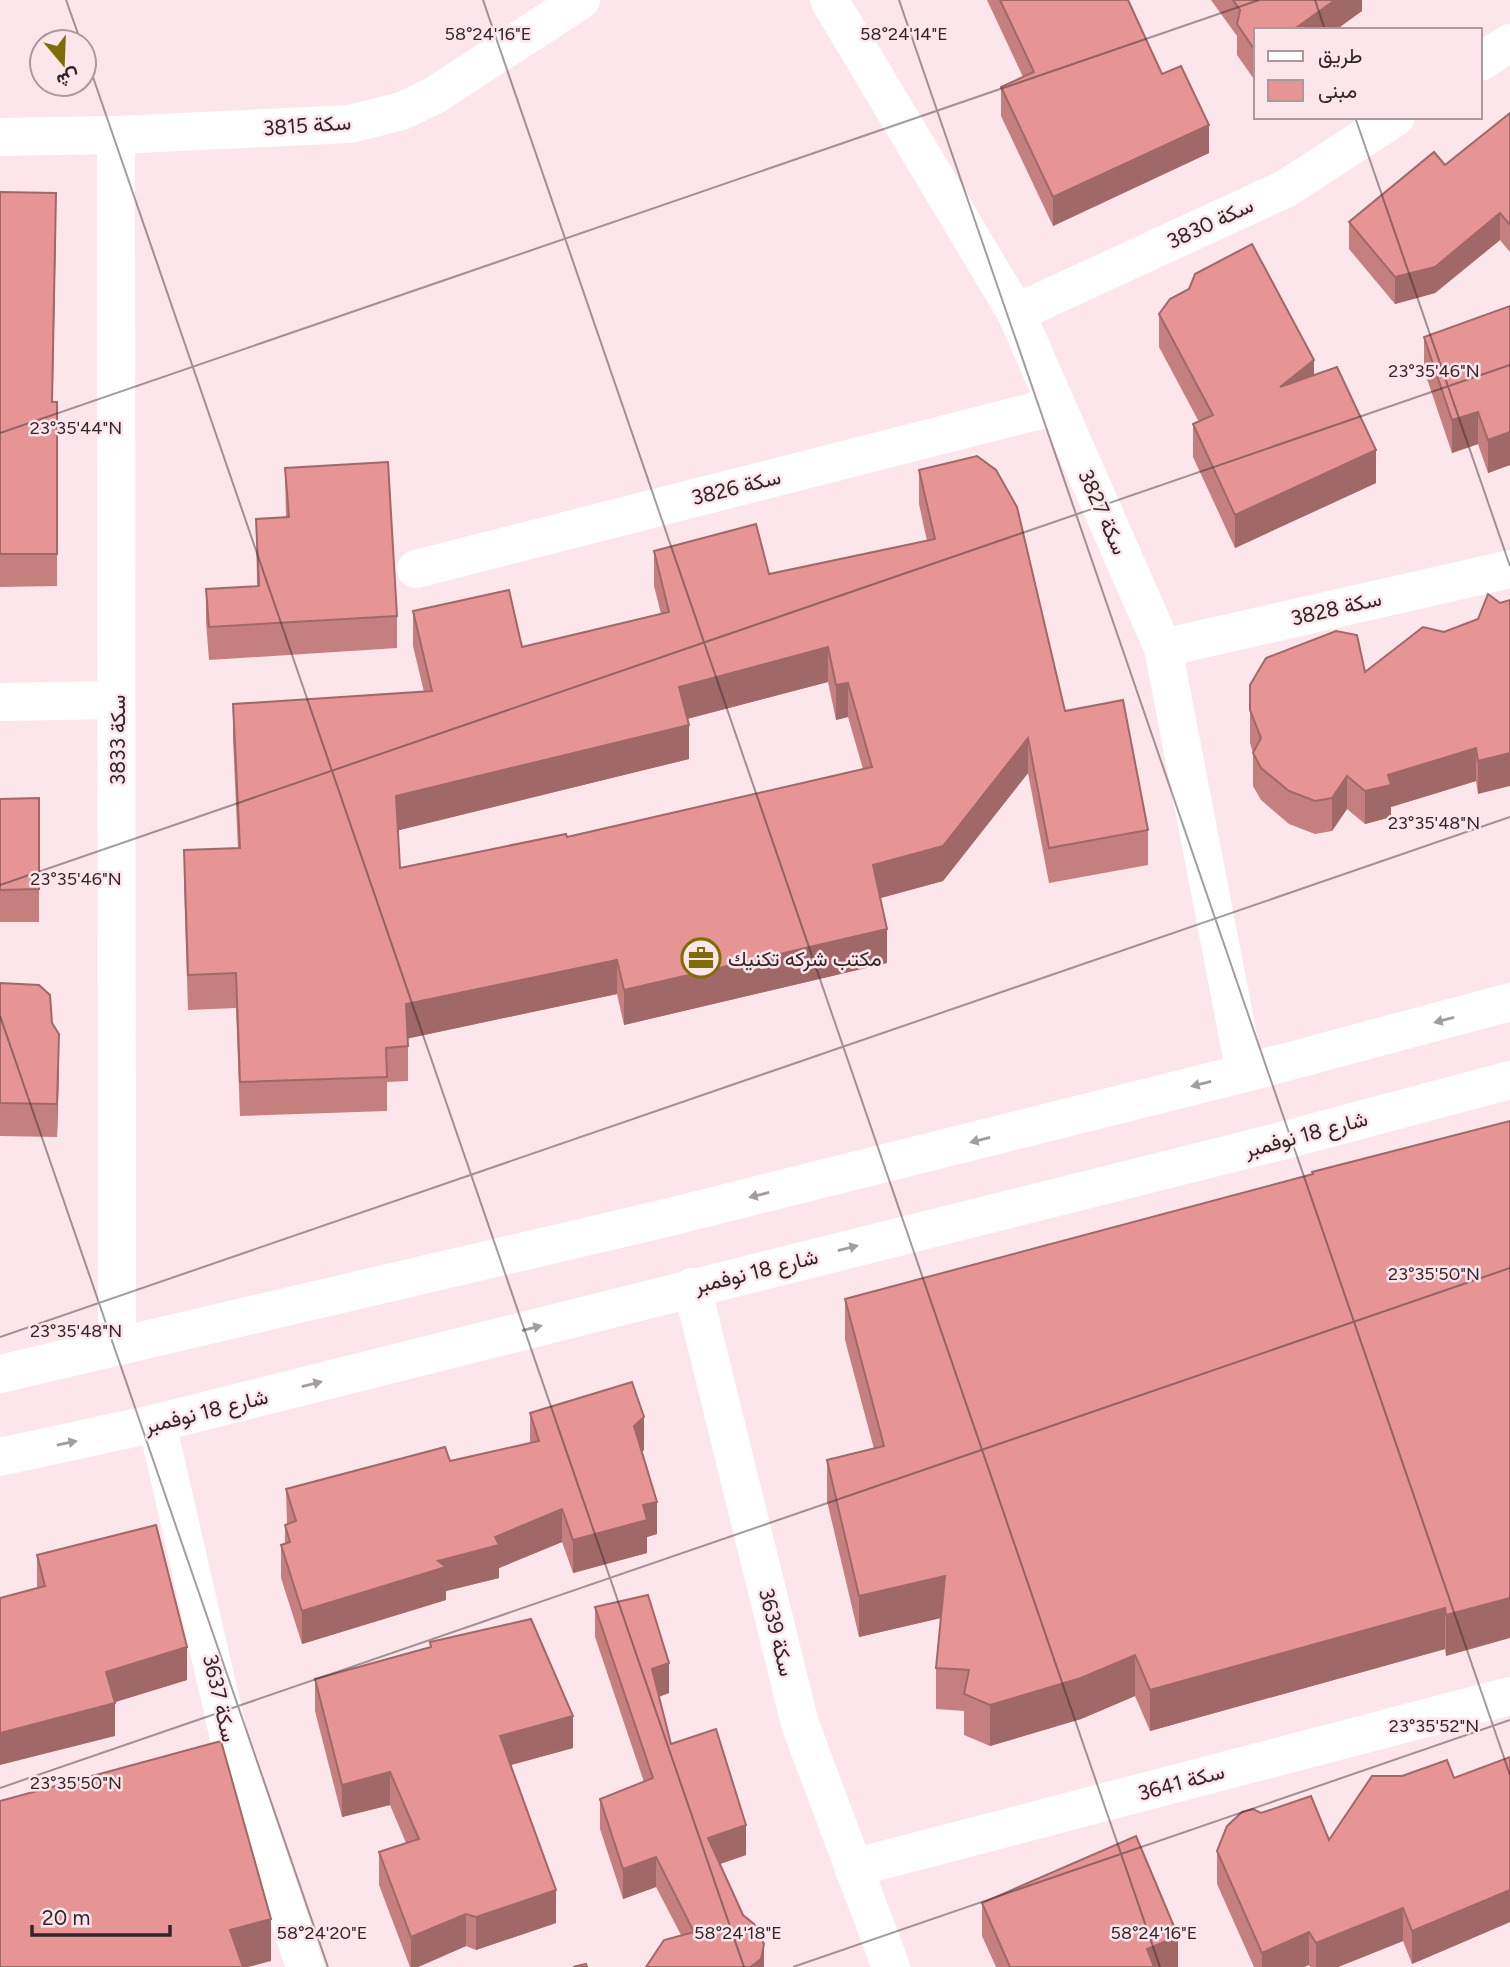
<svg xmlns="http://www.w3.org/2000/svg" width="1510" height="1967" font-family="Figtree,Vazirmatn,sans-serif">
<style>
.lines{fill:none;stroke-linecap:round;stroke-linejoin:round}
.minor{stroke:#fff;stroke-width:38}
.primary{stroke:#fff;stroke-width:38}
.wall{fill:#c67f7f;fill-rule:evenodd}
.shaded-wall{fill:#a16868}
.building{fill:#e69494;stroke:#a16868;stroke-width:2;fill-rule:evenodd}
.oneway{fill:#a39d9e}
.ticks{fill:none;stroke:#322528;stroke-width:2;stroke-opacity:0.45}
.labels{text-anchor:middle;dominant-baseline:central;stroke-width:5;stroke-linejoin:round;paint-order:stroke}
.street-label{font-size:21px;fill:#322528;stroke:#fce6eb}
.poi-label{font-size:21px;fill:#322528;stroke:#fce6eb;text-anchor:start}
.ticks-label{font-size:18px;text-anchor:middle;fill:#322528;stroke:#fce6eb;stroke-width:5;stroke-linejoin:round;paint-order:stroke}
</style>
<rect width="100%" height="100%" fill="#fce6eb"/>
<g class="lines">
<g class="minor">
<path d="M 829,0 L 1016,313 L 1163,648 L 1245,1073"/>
<path d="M 1480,62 L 1510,43"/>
<path d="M 116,135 L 117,1345"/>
<path d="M 0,137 L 116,135 L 350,124 L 402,111 L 435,95 L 581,0"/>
<path d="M 1016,313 L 1285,189 L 1396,117"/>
<path d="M 416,569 L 1056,406"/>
<path d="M 1163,648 L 1510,569"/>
<path d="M 0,702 L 116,700"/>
<path d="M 692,1287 L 800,1724 L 891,1967"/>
<path d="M 157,1423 L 230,1742 L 305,1967"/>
<path d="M 853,1868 L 1510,1696"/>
</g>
<g class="primary">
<path d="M 0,1374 L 666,1218 L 1245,1073 L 1510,1002"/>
<path d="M 0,1457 L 157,1423 L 1285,1140 L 1510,1080"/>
</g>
</g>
<g class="wall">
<path d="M 987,0 L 1128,0 L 1162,74 L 1209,153 L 1053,226 L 1001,116 L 1001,87 L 1023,77 Z"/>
<path d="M 1211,0 L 1362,0 L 1362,11 L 1256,30 L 1256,82 L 1237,55 L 1237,36 Z"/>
<path d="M 1510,113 L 1510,252 L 1500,240 L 1435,293 L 1395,304 L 1349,249 L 1349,222 L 1445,165 Z"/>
<path d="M 0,192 L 56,226 L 52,402 L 57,402 L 57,586 L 0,587 Z"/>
<path d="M 1510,306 L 1510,465 L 1488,473 L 1478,444 L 1452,453 L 1424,370 L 1424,337 Z"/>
<path d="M 1159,314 L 1314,375 L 1376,483 L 1235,548 L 1193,457 L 1193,424 L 1199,422 L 1159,347 Z"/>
<path d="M 285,468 L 397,616 L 397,648 L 209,660 L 206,622 L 206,589 L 257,586 L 256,519 L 286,517 Z"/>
<path d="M 919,470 L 1065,711 L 1148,830 L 1148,865 L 1049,883 L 1028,773 L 943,881 L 881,898 L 887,963 L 624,1025 L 617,994 L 408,1038 L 408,1081 L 387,1082 L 387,1111 L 240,1116 L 236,1008 L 188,1010 L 184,885 L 184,850 L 238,849 L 233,738 L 233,704 L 424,692 L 413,646 L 413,611 L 522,647 L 661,614 L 654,586 L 654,551 L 769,574 L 927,541 L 919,504 ZM 828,682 L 836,720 L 848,717 L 863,769 L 567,837 L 400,868 L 398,830 L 689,759 L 687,719 Z"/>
<path d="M 1488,594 L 1478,794 L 1476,781 L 1391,807 L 1391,817 L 1365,824 L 1347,809 L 1332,831 L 1315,834 L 1289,824 L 1261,800 L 1253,786 L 1253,753 L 1250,743 L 1250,685 L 1365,672 L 1444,632 L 1478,619 Z"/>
<path d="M 39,798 L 39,922 L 0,922 L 0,799 Z"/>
<path d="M 0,983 L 52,1023 L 59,1066 L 57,1137 L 0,1136 Z"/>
<path d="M 1510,1121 L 1446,1656 L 1445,1649 L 1150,1731 L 1135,1696 L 1081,1719 L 990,1746 L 964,1735 L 964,1711 L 936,1709 L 936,1668 L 941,1618 L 859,1637 L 827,1501 L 827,1460 L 874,1449 L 845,1340 L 845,1299 L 1312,1174 L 1312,1172 Z"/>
<path d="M 530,1413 L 644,1450 L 642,1452 L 657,1534 L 647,1537 L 647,1553 L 573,1573 L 562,1542 L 499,1568 L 499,1578 L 446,1591 L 446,1600 L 302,1644 L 281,1578 L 281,1545 L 285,1543 L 285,1525 L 287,1524 L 286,1489 L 450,1461 L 530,1443 Z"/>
<path d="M 37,1555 L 187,1680 L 114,1702 L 115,1736 L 37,1588 Z"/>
<path d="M 595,1607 L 669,1693 L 659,1697 L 671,1744 L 746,1855 L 720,1864 L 764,1967 L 681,1935 L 656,1887 L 623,1899 L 600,1829 L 600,1799 L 644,1782 L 595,1637 Z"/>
<path d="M 430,1642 L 573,1748 L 511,1765 L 556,1923 L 476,1950 L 466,1946 L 418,1967 L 410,1967 L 379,1885 L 379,1852 L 406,1843 L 390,1805 L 342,1817 L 315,1711 L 315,1679 L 430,1647 Z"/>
<path d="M 1510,1757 L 1510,1922 L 1412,1964 L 1403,1941 L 1338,1967 L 1310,1967 L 1309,1965 L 1304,1967 L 1254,1967 L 1217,1884 L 1217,1851 L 1261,1813 L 1329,1840 L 1454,1778 Z"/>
<path d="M 982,1903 L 1178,1967 L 996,1967 L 982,1936 Z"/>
</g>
<g class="shaded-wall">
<path d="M 1335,0 L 1362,0 L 1362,11 L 1336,30 L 1293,30 Z"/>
<path d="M 1209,125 L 1209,153 L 1053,226 L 1053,197 Z"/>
<path d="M 56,193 L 56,226 L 52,435 L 52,402 Z"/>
<path d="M 1500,213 L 1500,240 L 1435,293 L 1395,304 L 1395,277 Z"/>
<path d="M 1314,360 L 1314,392 L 1280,387 Z"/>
<path d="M 1478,412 L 1478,444 L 1452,453 L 1452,420 Z"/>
<path d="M 1510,432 L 1510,465 L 1488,473 L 1488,440 Z"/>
<path d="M 1376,450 L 1376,483 L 1235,548 L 1235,515 Z"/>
<path d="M 828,647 L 828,682 L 679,721 L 679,687 Z"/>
<path d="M 848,683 L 848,717 L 836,720 L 836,685 Z"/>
<path d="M 689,725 L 689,759 L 396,831 L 396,796 Z"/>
<path d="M 1028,738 L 1028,773 L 943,881 L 873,900 L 873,865 Z"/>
<path d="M 1476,748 L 1476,781 L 1391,807 L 1391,817 L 1365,824 L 1365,791 L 1388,775 Z"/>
<path d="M 1510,753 L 1510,786 L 1478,794 L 1478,761 Z"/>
<path d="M 1347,776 L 1347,809 L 1332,831 L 1332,798 Z"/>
<path d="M 887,929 L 887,963 L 624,1025 L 624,990 Z"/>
<path d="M 617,960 L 617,994 L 406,1039 L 406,1004 Z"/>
<path d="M 59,1034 L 59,1066 L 57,1137 L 57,1104 Z"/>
<path d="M 644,1417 L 644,1450 L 634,1458 L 634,1426 Z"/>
<path d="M 657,1502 L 657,1534 L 647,1537 L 647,1553 L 573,1573 L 573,1540 L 643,1505 Z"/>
<path d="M 562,1509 L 562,1542 L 499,1568 L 499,1578 L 446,1591 L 446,1600 L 302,1644 L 302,1611 L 438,1561 Z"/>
<path d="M 945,1576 L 945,1617 L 859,1637 L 859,1596 Z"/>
<path d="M 1510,1598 L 1510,1638 L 1446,1656 L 1446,1615 Z"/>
<path d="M 1445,1608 L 1445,1649 L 1150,1731 L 1150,1690 Z"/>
<path d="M 187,1647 L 187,1680 L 106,1705 L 106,1672 Z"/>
<path d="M 1135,1655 L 1135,1696 L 1081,1719 L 990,1746 L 990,1705 Z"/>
<path d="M 669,1663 L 669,1693 L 652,1699 L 652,1669 Z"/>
<path d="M 115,1703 L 115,1736 L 0,1765 L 0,1733 Z"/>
<path d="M 573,1716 L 573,1748 L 500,1768 L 500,1736 Z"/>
<path d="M 390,1772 L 390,1805 L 342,1817 L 342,1785 Z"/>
<path d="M 746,1825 L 746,1855 L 708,1868 L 708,1838 Z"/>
<path d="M 656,1857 L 656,1887 L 623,1899 L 623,1869 Z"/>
<path d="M 556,1890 L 556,1923 L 476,1950 L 476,1917 Z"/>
<path d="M 1510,1890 L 1510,1922 L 1412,1964 L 1412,1931 Z"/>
<path d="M 1403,1908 L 1403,1941 L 1338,1967 L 1316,1967 L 1316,1943 Z"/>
<path d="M 466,1914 L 466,1946 L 418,1967 L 411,1967 L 411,1937 Z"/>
<path d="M 271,1919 L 271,1961 L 248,1967 L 230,1967 L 230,1930 Z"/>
<path d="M 1309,1932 L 1309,1965 L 1304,1967 L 1262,1967 L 1262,1953 Z"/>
<path d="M 1178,1936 L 1178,1967 L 1147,1967 L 1147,1949 Z"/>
<path d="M 764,1944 L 764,1967 L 750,1967 Z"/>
</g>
<g class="building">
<path d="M 1000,0 L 1128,0 L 1162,74 L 1181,66 L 1209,125 L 1053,197 L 1001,87 L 1034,72 Z"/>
<path d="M 1233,0 L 1335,0 L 1293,30 L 1256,30 L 1256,52 L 1237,24 L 1240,10 Z"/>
<path d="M 1510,113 L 1510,225 L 1500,213 L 1435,267 L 1395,277 L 1349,222 L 1434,152 L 1445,165 Z"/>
<path d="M 0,192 L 56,193 L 52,402 L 57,402 L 57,554 L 0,554 Z"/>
<path d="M 1252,244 L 1314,360 L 1280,387 L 1337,367 L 1376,450 L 1235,515 L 1193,424 L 1213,415 L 1159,314 L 1170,299 L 1189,289 L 1195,274 Z"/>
<path d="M 1510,306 L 1510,432 L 1488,440 L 1478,412 L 1452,420 L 1424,337 Z"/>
<path d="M 977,456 L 996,470 L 1017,507 L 1065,711 L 1123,700 L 1148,830 L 1049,848 L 1028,738 L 943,846 L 873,865 L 887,929 L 624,990 L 617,960 L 406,1004 L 408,1046 L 386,1048 L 387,1077 L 240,1082 L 236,973 L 188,975 L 184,850 L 240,848 L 233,704 L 432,691 L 413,611 L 509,590 L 522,647 L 669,612 L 654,551 L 756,524 L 769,574 L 935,539 L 919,470 ZM 828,647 L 836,685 L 848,683 L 872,767 L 567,837 L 566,834 L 400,868 L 396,796 L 689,725 L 679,687 Z"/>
<path d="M 388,462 L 397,616 L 209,627 L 206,589 L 259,586 L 256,519 L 289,517 L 285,468 Z"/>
<path d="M 1488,594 L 1500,603 L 1510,600 L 1510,753 L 1478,761 L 1476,748 L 1388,775 L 1391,785 L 1365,791 L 1347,776 L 1332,798 L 1315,801 L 1289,791 L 1261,768 L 1253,753 L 1261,738 L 1250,710 L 1250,685 L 1266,658 L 1336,631 L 1357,635 L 1365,672 L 1423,627 L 1444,632 L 1478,619 Z"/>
<path d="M 39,798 L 39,889 L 0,890 L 0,799 Z"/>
<path d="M 0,983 L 39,985 L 50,995 L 52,1023 L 59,1034 L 57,1104 L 0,1103 Z"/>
<path d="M 1510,1121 L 1510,1598 L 1446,1615 L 1445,1608 L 1150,1690 L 1135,1655 L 1081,1678 L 990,1705 L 964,1694 L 969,1670 L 936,1668 L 945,1576 L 859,1596 L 827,1460 L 884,1446 L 845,1299 L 1313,1174 L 1312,1172 Z"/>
<path d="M 632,1382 L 644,1417 L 634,1426 L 657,1502 L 643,1505 L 647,1520 L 573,1540 L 562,1509 L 495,1537 L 499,1545 L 438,1561 L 446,1567 L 302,1611 L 281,1545 L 290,1542 L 285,1525 L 296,1521 L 286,1489 L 445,1447 L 450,1461 L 539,1441 L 530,1413 Z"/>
<path d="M 156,1525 L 187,1647 L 106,1672 L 115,1703 L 0,1733 L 0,1598 L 45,1586 L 37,1555 Z"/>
<path d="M 648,1595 L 669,1663 L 652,1669 L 671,1744 L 716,1729 L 746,1825 L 708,1838 L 743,1915 L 754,1924 L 764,1944 L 761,1959 L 750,1967 L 646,1967 L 664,1940 L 694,1932 L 656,1857 L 623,1869 L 600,1799 L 653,1778 L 595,1607 Z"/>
<path d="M 531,1619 L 573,1716 L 500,1736 L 556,1890 L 476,1917 L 466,1914 L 411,1937 L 379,1852 L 419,1839 L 390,1772 L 342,1785 L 315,1679 L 431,1647 L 430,1642 Z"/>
<path d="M 221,1741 L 271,1919 L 230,1930 L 243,1967 L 0,1967 L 0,1801 Z"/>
<path d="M 1510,1757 L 1510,1890 L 1412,1931 L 1403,1908 L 1316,1943 L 1309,1932 L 1262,1953 L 1217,1851 L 1227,1826 L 1242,1812 L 1253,1809 L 1261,1813 L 1311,1796 L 1329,1840 L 1372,1776 L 1402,1776 L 1447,1760 L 1454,1778 Z"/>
<path d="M 1136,1836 L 1178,1936 L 1147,1949 L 1154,1967 L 1010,1967 L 982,1903 Z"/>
<path d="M 586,1964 L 587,1967 L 573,1967 Z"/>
</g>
<defs><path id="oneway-solid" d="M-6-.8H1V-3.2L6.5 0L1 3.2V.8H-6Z" transform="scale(1.75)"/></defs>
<g class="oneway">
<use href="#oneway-solid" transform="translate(1444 1020) rotate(165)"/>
<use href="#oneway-solid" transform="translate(1201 1084) rotate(166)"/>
<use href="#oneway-solid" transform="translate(980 1140) rotate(166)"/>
<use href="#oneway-solid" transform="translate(759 1195) rotate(166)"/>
<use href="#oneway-solid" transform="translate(848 1248) rotate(-14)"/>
<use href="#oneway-solid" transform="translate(532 1328) rotate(-14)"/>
<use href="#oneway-solid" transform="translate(312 1384) rotate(-14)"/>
<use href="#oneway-solid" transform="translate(67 1443) rotate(-12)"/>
</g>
<path class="ticks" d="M 66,0 L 81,42M 483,0 L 1160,1967M 899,0 L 1510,1775M 1315,0 L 1325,30M 84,51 L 744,1967M 1355,117 L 1510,566M 0,433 L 1259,0M 0,885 L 1510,365M 0,1016 L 328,1967M 0,1337 L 1510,817M 0,1788 L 1510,1268M 793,1967 L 1510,1720"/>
<defs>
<g id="office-ring" transform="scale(2.0125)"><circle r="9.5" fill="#fce6eb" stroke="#806c06" stroke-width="1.5"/><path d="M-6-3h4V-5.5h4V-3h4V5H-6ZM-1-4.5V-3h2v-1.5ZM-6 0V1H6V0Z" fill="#806c06"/></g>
</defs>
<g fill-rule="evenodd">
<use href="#office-ring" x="701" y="958"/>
</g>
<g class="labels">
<g class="street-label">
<text transform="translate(307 125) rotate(-4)">سكة 3815</text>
<text transform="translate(1210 223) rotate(-25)">سكة 3830</text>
<text transform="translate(736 487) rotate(-14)">سكة 3826</text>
<text transform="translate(1103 512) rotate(66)">سكة 3827</text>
<text transform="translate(1336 608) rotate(-13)">سكة 3828</text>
<text transform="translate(117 740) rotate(-90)">سكة 3833</text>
<text transform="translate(1306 1134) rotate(-15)">شارع 18 نوفمبر</text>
<text transform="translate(756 1271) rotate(-14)">شارع 18 نوفمبر</text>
<text transform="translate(206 1411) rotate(-14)">شارع 18 نوفمبر</text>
<text transform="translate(777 1632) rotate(76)">سكة 3639</text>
<text transform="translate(220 1698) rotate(77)">سكة 3637</text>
<text transform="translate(1181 1782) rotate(-15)">سكة 3641</text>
</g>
<g class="poi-label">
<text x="728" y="958">مكتب شركه تكنيك</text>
</g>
</g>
<g class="ticks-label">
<text x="488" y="40">58°24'16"E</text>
<text x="904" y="40">58°24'14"E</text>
<text x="1434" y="377">23°35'46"N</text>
<text x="76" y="434">23°35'44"N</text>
<text x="1434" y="829">23°35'48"N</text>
<text x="76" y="885">23°35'46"N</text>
<text x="1434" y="1280">23°35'50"N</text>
<text x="76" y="1337">23°35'48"N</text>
<text x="1434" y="1732">23°35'52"N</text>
<text x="76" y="1789">23°35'50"N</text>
<text x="322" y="1939">58°24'20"E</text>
<text x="738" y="1939">58°24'18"E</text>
<text x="1154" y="1939">58°24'16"E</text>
</g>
<rect x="1254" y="28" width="228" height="91" fill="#fce6eb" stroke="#ab999d" stroke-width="2"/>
<rect x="1268" y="51" width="35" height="10" fill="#ffffff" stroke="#ab999d" stroke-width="2"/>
<text x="1318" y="63" font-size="21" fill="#322528">طريق</text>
<rect x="1268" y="80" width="35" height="21" fill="#e69494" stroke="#ab999d" stroke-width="2"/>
<text x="1318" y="98" font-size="21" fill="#322528">مبنى</text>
<g transform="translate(63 63) rotate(161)"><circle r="33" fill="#fce6eb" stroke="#ab999d" stroke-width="2"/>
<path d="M0-5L12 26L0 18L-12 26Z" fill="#806c06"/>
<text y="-10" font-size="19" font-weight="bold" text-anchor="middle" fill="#322528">ش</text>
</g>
<path d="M32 1925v10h138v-10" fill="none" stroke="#322528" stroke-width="3.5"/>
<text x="42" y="1925" font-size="21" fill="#322528" stroke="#fce6eb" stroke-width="5" paint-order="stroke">20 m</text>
</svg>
